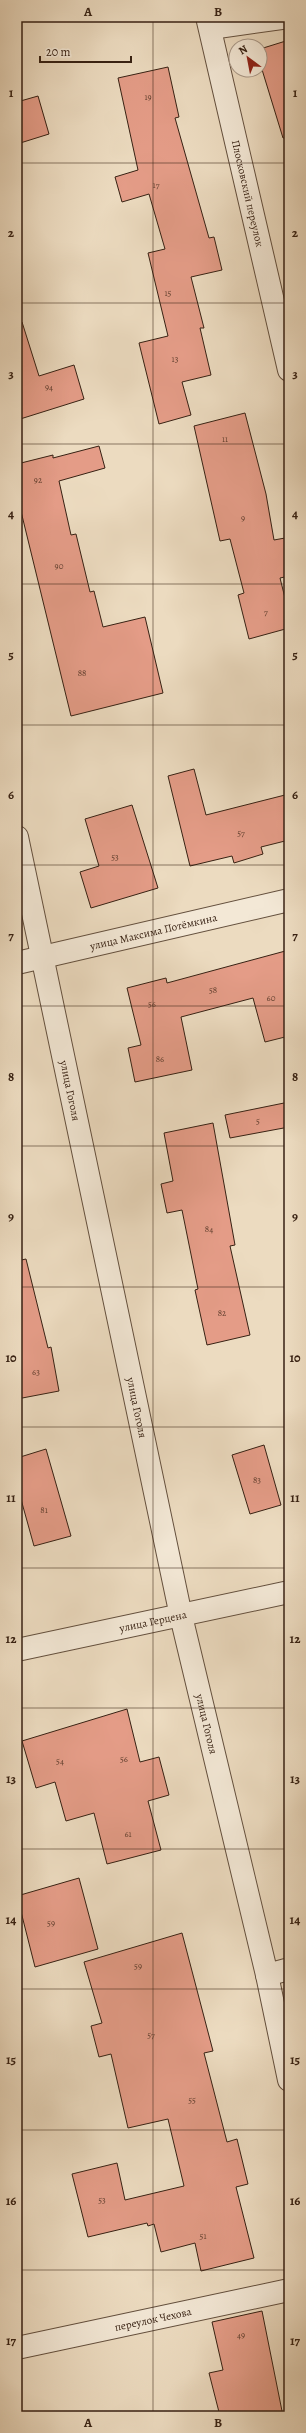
<svg xmlns="http://www.w3.org/2000/svg" width="306" height="2433" font-family="Alegreya,serif">
<style>
.building{fill:#e49c87;stroke:#372113}
.lines{fill:none;stroke-linecap:round;stroke-linejoin:round}
.lane-casing{stroke:#64503e;stroke-width:20}
.street-casing{stroke:#64503e;stroke-width:24}
.lane{stroke:#f3e8d6;stroke-width:18}
.street{stroke:#f3e8d6;stroke-width:22}
.grid{fill:none;stroke:#372113;stroke-width:1;stroke-opacity:0.55}
.labels{text-anchor:middle;dominant-baseline:central;stroke-width:3;stroke-linejoin:round;paint-order:stroke}
.number-label{font-size:9px;fill:#624030}
.street-label{font-size:11px;fill:#372113;stroke:#f3e8d6}
.neatline{fill:none;stroke:#372113;stroke-width:1.5}
.grid-label{font-size:13px;text-anchor:middle;font-weight:bold;fill:#372113}
</style>
<rect width="100%" height="100%" fill="#ecdbc0"/>
<filter id="stains"><feTurbulence type="fractalNoise" baseFrequency=".005" numOctaves="4"/><feColorMatrix values="0 0 0 0 .2 0 0 0 0 .09 0 0 0 0 .02 0 0 0 .5 -.17"/></filter>
<radialGradient id="worn" r=".72"><stop offset=".6" stop-color="#630" stop-opacity="0"/><stop offset="1" stop-color="#630" stop-opacity=".3"/></radialGradient>
<g class="building">
<path d="M 289,40 L 289,138 L 283,138 L 260,63 L 260,49 Z"/>
<path d="M 168,67 L 179,117 L 175,118 L 209,238 L 214,237 L 222,270 L 191,277 L 204,328 L 200,328 L 211,375 L 182,382 L 191,415 L 159,424 L 139,343 L 168,336 L 148,253 L 165,249 L 149,194 L 122,202 L 115,177 L 138,170 L 118,78 Z"/>
<path d="M 38,96 L 49,134 L 17,144 L 17,102 Z"/>
<path d="M 22,322 L 39,376 L 74,365 L 84,399 L 17,420 L 17,323 Z"/>
<path d="M 245,413 L 266,494 L 274,540 L 285,538 L 289,553 L 289,576 L 280,578 L 289,614 L 289,628 L 249,639 L 238,595 L 244,593 L 230,539 L 220,541 L 194,426 Z"/>
<path d="M 99,446 L 105,468 L 59,481 L 71,535 L 76,534 L 90,592 L 94,591 L 103,627 L 145,617 L 163,693 L 71,716 L 17,495 L 17,464 L 53,455 L 53,458 Z"/>
<path d="M 194,769 L 206,815 L 289,794 L 289,840 L 261,847 L 263,854 L 234,863 L 232,856 L 190,866 L 168,776 Z"/>
<path d="M 132,805 L 158,888 L 91,908 L 80,872 L 99,866 L 85,819 Z"/>
<path d="M 289,950 L 289,1036 L 265,1042 L 253,998 L 181,1017 L 192,1070 L 135,1082 L 128,1048 L 141,1045 L 127,988 L 166,978 L 167,983 Z"/>
<path d="M 289,1102 L 289,1127 L 230,1138 L 225,1115 Z"/>
<path d="M 213,1123 L 235,1245 L 230,1246 L 250,1335 L 207,1345 L 195,1290 L 198,1289 L 182,1210 L 167,1213 L 161,1184 L 173,1181 L 164,1133 Z"/>
<path d="M 26,1259 L 48,1348 L 51,1347 L 59,1391 L 17,1399 L 17,1261 Z"/>
<path d="M 264,1445 L 281,1505 L 250,1514 L 232,1455 Z"/>
<path d="M 46,1449 L 71,1536 L 34,1546 L 17,1485 L 17,1458 Z"/>
<path d="M 127,1709 L 140,1762 L 159,1757 L 169,1795 L 148,1801 L 161,1850 L 107,1864 L 94,1813 L 66,1821 L 55,1782 L 36,1788 L 22,1741 Z"/>
<path d="M 79,1878 L 98,1949 L 35,1967 L 17,1896 Z"/>
<path d="M 182,1933 L 213,2051 L 204,2053 L 227,2142 L 237,2139 L 248,2184 L 236,2187 L 254,2258 L 201,2271 L 195,2243 L 161,2252 L 154,2224 L 148,2226 L 147,2223 L 88,2237 L 72,2174 L 117,2163 L 125,2200 L 184,2186 L 168,2119 L 128,2128 L 111,2054 L 99,2057 L 91,2026 L 102,2023 L 84,1962 Z"/>
<path d="M 262,2311 L 283,2416 L 220,2416 L 209,2373 L 223,2370 L 212,2322 Z"/>
</g>
<g class="lines">
<g class="lane-casing">
<path id="lane" d="M 211,30 L 289,19"/>
</g>
<g class="street-casing">
<g id="street">
<path id="s1" d="M 207,17 L 289,370"/>
<path id="s2" d="M 17,837 L 181,1616 L 267,1975 L 289,2080"/>
<path id="s3" d="M 17,963 L 289,900"/>
<path id="s4" d="M 17,1650 L 289,1592"/>
<path d="M 267,1975 L 289,1969"/>
<path id="s5" d="M 17,2348 L 289,2290"/>
</g>
</g>
<use href="#lane" class="lane"/>
<use href="#street" class="street"/>
</g>
<path class="grid" d="M 153,17 L 153,2416M 17,163 L 289,163M 17,303 L 289,303M 17,444 L 289,444M 17,584 L 289,584M 17,725 L 289,725M 17,865 L 289,865M 17,1006 L 289,1006M 17,1146 L 289,1146M 17,1287 L 289,1287M 17,1427 L 289,1427M 17,1568 L 289,1568M 17,1708 L 289,1708M 17,1849 L 289,1849M 17,1989 L 289,1989M 17,2130 L 289,2130M 17,2270 L 289,2270"/>
<g class="labels">
<g class="number-label">
<text x="148" y="97">19</text>
<text x="156" y="185">17</text>
<text x="168" y="293">15</text>
<text x="175" y="359">13</text>
<text x="49" y="387">94</text>
<text x="225" y="439">11</text>
<text x="38" y="480">92</text>
<text x="243" y="518">9</text>
<text x="59" y="566">90</text>
<text x="266" y="612">7</text>
<text x="82" y="673">88</text>
<text x="241" y="833">57</text>
<text x="115" y="857">53</text>
<text x="213" y="990">58</text>
<text x="271" y="998">60</text>
<text x="152" y="1004">56</text>
<text x="160" y="1059">86</text>
<text x="258" y="1121">5</text>
<text x="209" y="1229">84</text>
<text x="222" y="1313">82</text>
<text x="36" y="1372">63</text>
<text x="257" y="1480">83</text>
<text x="44" y="1510">81</text>
<text x="124" y="1759">56</text>
<text x="60" y="1761">54</text>
<text x="128" y="1834">61</text>
<text x="51" y="1923">59</text>
<text x="138" y="1966">59</text>
<text x="151" y="2035">57</text>
<text x="192" y="2100">55</text>
<text x="102" y="2200">53</text>
<text x="203" y="2236">51</text>
<text x="241" y="2335">49</text>
</g>
<g class="street-label">
<text stroke="none"><textPath href="#s1" startOffset="181">Плосковский переулок</textPath></text>
<text stroke="none"><textPath href="#s3" startOffset="140">улица Максима Потёмкина</textPath></text>
<text stroke="none"><textPath href="#s2" startOffset="259">улица Гоголя</textPath></text>
<text stroke="none"><textPath href="#s2" startOffset="583">улица Гоголя</textPath></text>
<text stroke="none"><textPath href="#s4" startOffset="139">улица Герцена</textPath></text>
<text stroke="none"><textPath href="#s2" startOffset="907">улица Гоголя</textPath></text>
<text stroke="none"><textPath href="#s5" startOffset="139">переулок Чехова</textPath></text>
</g>
</g>
<rect width="306" height="2433" fill="none" stroke="#ecdbc0" stroke-width="44"/>
<g transform="translate(248 58) rotate(328)"><circle r="19" fill="#f3e8d6" stroke="#a89888"/>
<path d="M0-3L7 15L0 10L-7 15Z" fill="#8f2418"/>
<text y="-6" font-size="11" font-weight="bold" text-anchor="middle" fill="#372113">N</text>
</g>
<path d="M40 56v6h91v-6" fill="none" stroke="#372113" stroke-width="2"/>
<text x="46" y="56" font-size="12" fill="#372113" stroke="#f3e8d6" stroke-width="3" paint-order="stroke">20 m</text>
<rect x="22" y="22" width="262" height="2389" class="neatline"/>
<g class="grid-label">
<text x="88" y="16">A</text>
<text x="218" y="16">B</text>
<text x="11" y="97">1</text>
<text x="295" y="97">1</text>
<text x="11" y="237">2</text>
<text x="295" y="237">2</text>
<text x="11" y="378">3</text>
<text x="295" y="378">3</text>
<text x="11" y="518">4</text>
<text x="295" y="518">4</text>
<text x="11" y="659">5</text>
<text x="295" y="659">5</text>
<text x="11" y="799">6</text>
<text x="295" y="799">6</text>
<text x="11" y="940">7</text>
<text x="295" y="940">7</text>
<text x="11" y="1081">8</text>
<text x="295" y="1081">8</text>
<text x="11" y="1221">9</text>
<text x="295" y="1221">9</text>
<text x="11" y="1362">10</text>
<text x="295" y="1362">10</text>
<text x="11" y="1502">11</text>
<text x="295" y="1502">11</text>
<text x="11" y="1643">12</text>
<text x="295" y="1643">12</text>
<text x="11" y="1783">13</text>
<text x="295" y="1783">13</text>
<text x="11" y="1924">14</text>
<text x="295" y="1924">14</text>
<text x="11" y="2064">15</text>
<text x="295" y="2064">15</text>
<text x="11" y="2205">16</text>
<text x="295" y="2205">16</text>
<text x="11" y="2345">17</text>
<text x="295" y="2345">17</text>
<text x="88" y="2427">A</text>
<text x="218" y="2427">B</text>
</g>
<rect width="100%" height="100%" filter="url(#stains)"/>
<rect width="100%" height="100%" fill="url(#worn)"/>
</svg>
